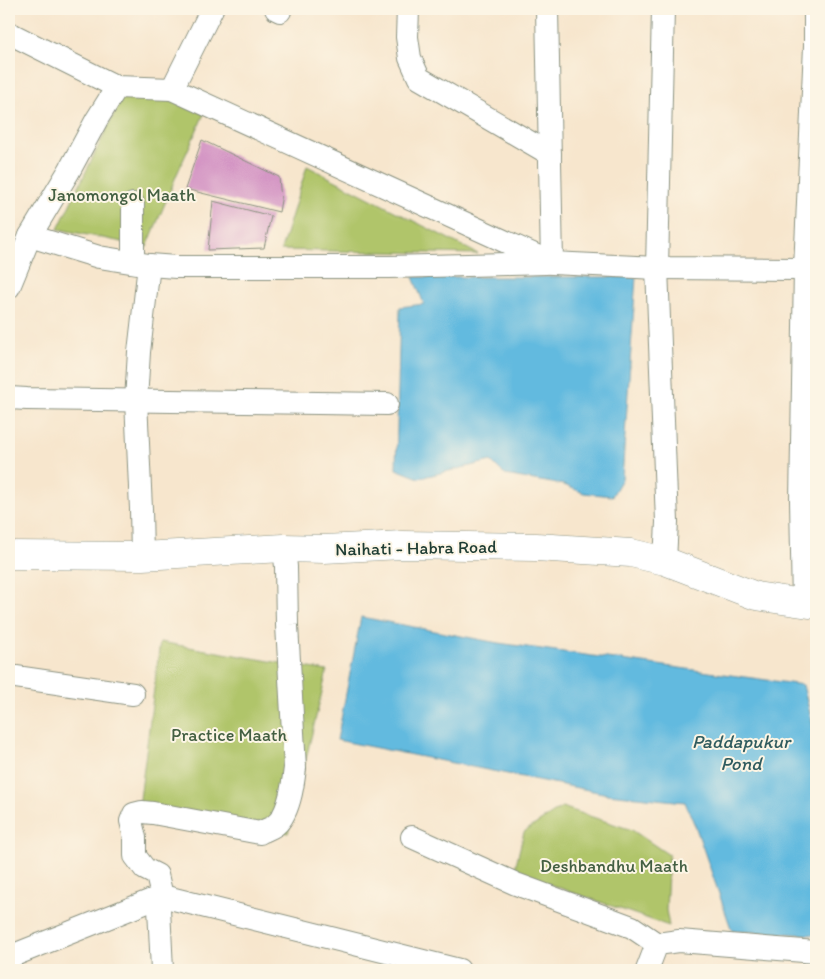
<svg xmlns="http://www.w3.org/2000/svg" width="825" height="979" font-family="Itim,sans-serif">
<style>
.green{fill:#b0c56a;stroke:#68814f}
.water{fill:#62badf;stroke:#407c8a}
.building{fill:#d495c4}
.lines{fill:none;stroke-linecap:round;stroke-linejoin:round}
.minor-casing{stroke:#8b9280;stroke-width:24}
.major-casing{stroke:#8b9280;stroke-width:29}
.minor{stroke:#fff;stroke-width:22}
.major{stroke:#fff;stroke-width:28}
.labels{text-anchor:middle;dominant-baseline:central;stroke-width:4;stroke-linejoin:round;paint-order:stroke}
.park-label{font-size:18px;fill:#435f42;stroke:#fcf5e5}
.street-label{font-size:18px;fill:#1f3d34;stroke:#fcf5e5}
.water-label{font-size:19px;font-style:italic;fill:#305c5f;stroke:#fcf5e5}
</style>
<rect width="100%" height="100%" fill="#fcf5e5"/>
<filter id="ink" filterUnits="userSpaceOnUse"><feTurbulence type="fractalNoise" baseFrequency=".02" numOctaves="2"/><feDisplacementMap in="SourceGraphic" scale="10" xChannelSelector="R" yChannelSelector="G"/><feConvolveMatrix kernelMatrix="1 2 1 2 8 2 1 2 1" color-interpolation-filters="sRGB"/></filter>
<filter id="wash" filterUnits="userSpaceOnUse"><feTurbulence type="fractalNoise" baseFrequency=".0096" numOctaves="4" result="noise"/><feDisplacementMap in="SourceGraphic" scale="20" xChannelSelector="R" yChannelSelector="G"/><feGaussianBlur stdDeviation="1.12" result="paint"/><feColorMatrix in="noise" values="0 0 0 0 0 0 0 0 0 0 0 0 0 0 0 0 0 1.4 0 .05"/><feComposite in="paint" operator="in"/></filter>
<g filter="url(#wash)">
<rect width="100%" height="100%" fill="#f7e6cd"/>
<g class="green">
<path d="M 132,77 L 204,114 L 177,174 L 147,247 L 58,229 Z"/>
<path d="M 307,166 L 478,254 L 281,250 Z"/>
<path d="M 160,642 L 327,671 L 288,833 L 139,807 Z"/>
<path d="M 562,807 L 632,830 L 669,855 L 666,910 L 669,926 L 514,872 L 524,832 Z"/>
</g>
<g class="water">
<path d="M 413,277 L 636,277 L 622,479 L 612,496 L 584,493 L 564,485 L 505,475 L 491,461 L 419,478 L 396,469 L 400,307 L 424,304 Z"/>
<path d="M 361,617 L 498,643 L 803,685 L 816,738 L 816,935 L 732,931 L 696,828 L 685,802 L 608,794 L 337,740 Z"/>
</g>
<g id="blocks">
<g class="building">
<path d="M 202,140 L 279,177 L 281,200 L 279,212 L 185,189 Z"/>
<path d="M 213,201 L 271,216 L 264,248 L 208,250 Z"/>
</g>
</g>
</g>
<g filter="url(#ink)">
<use href="#blocks" fill-opacity="0" stroke="#8b9280" stroke-width="1"/>
<g class="lines">
<g class="minor-casing">
<g id="minor">
<path d="M 276,9 L 280,11"/>
<path d="M 408,9 L 407,37 L 410,58 L 419,78 L 550,154"/>
<path d="M 547,9 L 552,263 L 657,268 L 805,269 L 815,46 L 815,9"/>
<path d="M 663,9 L 657,268 L 667,522 L 665,561"/>
<path d="M 9,33 L 117,87 L 172,89 L 552,263"/>
<path d="M 172,89 L 212,9"/>
<path d="M 30,236 L 99,257 L 149,265 L 176,267 L 390,267 L 546,263"/>
<path d="M 133,262 L 133,204"/>
<path d="M 9,287 L 30,236 L 69,171 L 97,119 L 117,87"/>
<path d="M 9,398 L 27,399 L 387,404"/>
<path d="M 142,556 L 141,509 L 136,400 L 139,352 L 149,265"/>
<path d="M 803,604 L 801,501 L 805,269 L 816,269"/>
<path d="M 9,676 L 133,694"/>
<path d="M 412,837 L 516,884 L 632,927 L 657,944"/>
<path d="M 9,957 L 162,896 L 157,875 L 145,869 L 135,856 L 135,838 L 131,821 L 134,814 L 142,812 L 153,813 L 260,833 C 264,830 270,829 274,826 C 289,816 293,785 295,768 L 287,625 L 286,567 L 284,548"/>
<path d="M 162,970 L 159,908 L 162,896 L 459,970"/>
<path d="M 647,970 L 657,944 L 679,941 L 816,952"/>
</g>
</g>
<g class="major-casing">
<path id="major" d="M 9,555 L 142,556 L 284,548 L 324,549 L 402,545 L 536,547 L 631,553 L 665,561 L 756,596 L 816,605"/>
</g>
<use href="#minor" class="minor"/>
<use href="#major" class="major"/>
</g>
</g>
<g class="labels">
<g class="park-label">
<text x="122" y="195">Janomongol Maath</text>
<text x="229" y="735">Practice Maath</text>
<text x="614" y="866">Deshbandhu Maath</text>
</g>
<g class="street-label">
<text transform="translate(416 548) rotate(-1)">Naihati - Habra Road</text>
</g>
<g class="water-label">
<text x="741" y="741">Paddapukur<tspan x="741" dy="22">Pond</tspan></text>
</g>
</g>
<rect width="825" height="979" fill="none" stroke="#fcf5e5" stroke-width="30"/>
</svg>
